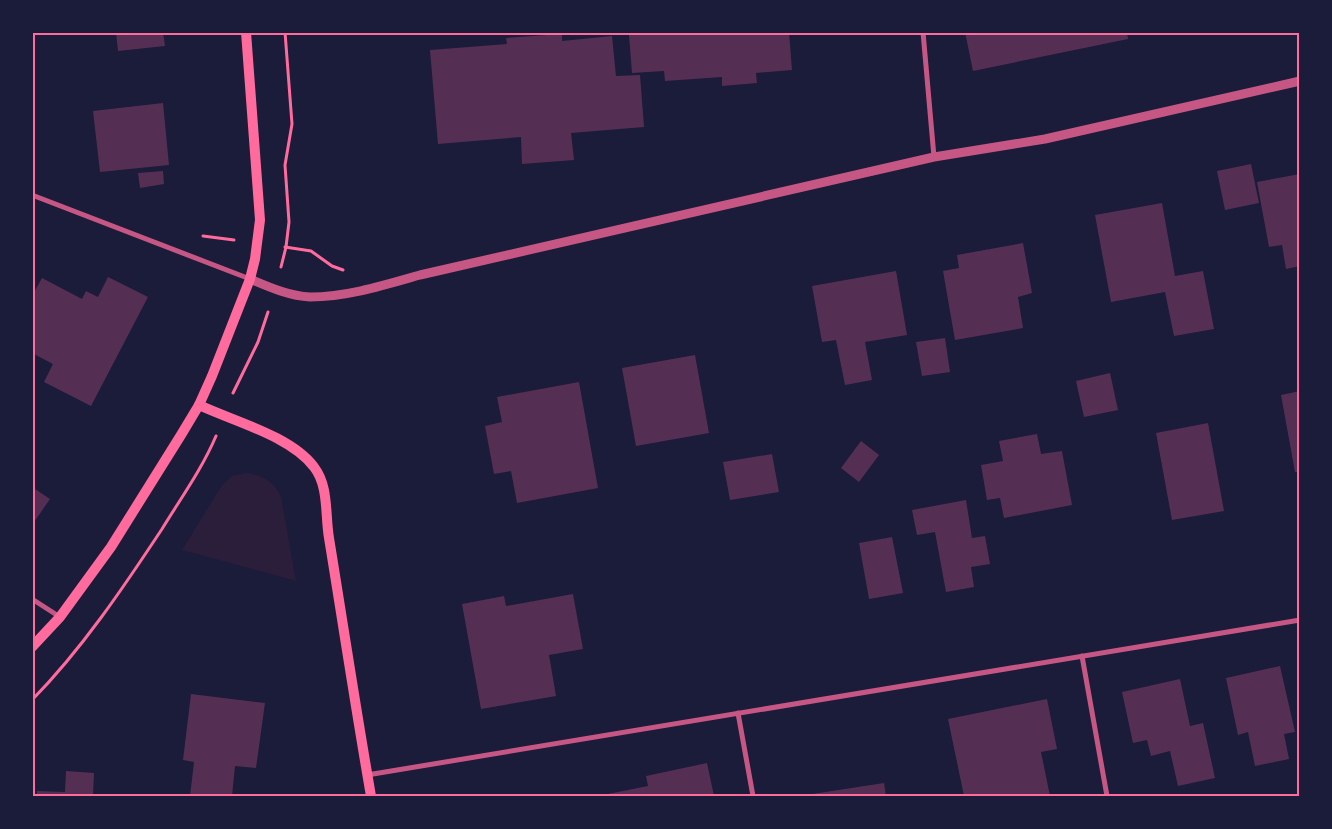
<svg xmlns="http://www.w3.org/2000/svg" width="1332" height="829" font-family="'Zilla Slab',serif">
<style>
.green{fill:#2a1e3b}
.building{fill:#542f53}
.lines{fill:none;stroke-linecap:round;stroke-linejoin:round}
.path{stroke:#ff6b9d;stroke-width:3}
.minor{stroke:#c65784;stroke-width:5}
.tertiary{stroke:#c65784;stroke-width:9}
.secondary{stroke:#ff6b9d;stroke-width:10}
.neatline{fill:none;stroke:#ff6b9d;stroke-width:2}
</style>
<rect width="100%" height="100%" fill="#1b1b3a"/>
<path class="green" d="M 246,473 C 265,476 271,480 281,496 L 296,581 L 182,550 L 222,485 L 232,476 Z"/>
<g class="building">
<path d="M 116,32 L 163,32 L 165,46 L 118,51 Z"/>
<path d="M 645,32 L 789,32 L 792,70 L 756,73 L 757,83 L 722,86 L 722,77 L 665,81 L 664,71 L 632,73 L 629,35 L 645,34 Z"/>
<path d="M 965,32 L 1127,32 L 1128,39 L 973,71 Z"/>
<path d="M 562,34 L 562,41 L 612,36 L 616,76 L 640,75 L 644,127 L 571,133 L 574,160 L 522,164 L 521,137 L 438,144 L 430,50 L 507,44 L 506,38 Z"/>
<path d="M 163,103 L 169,165 L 100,172 L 93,111 Z"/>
<path d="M 1251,164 L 1259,203 L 1225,210 L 1217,171 Z"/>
<path d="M 163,171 L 164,184 L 140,188 L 138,173 Z"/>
<path d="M 1300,174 L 1300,266 L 1286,269 L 1282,245 L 1269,247 L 1257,182 Z"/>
<path d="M 1162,203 L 1175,276 L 1203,271 L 1214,329 L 1174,336 L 1165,292 L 1111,302 L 1095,215 Z"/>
<path d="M 1023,243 L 1032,293 L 1018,297 L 1023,328 L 955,340 L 943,271 L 959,268 L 957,255 Z"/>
<path d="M 896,271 L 907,335 L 865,342 L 872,380 L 845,385 L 836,340 L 822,342 L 812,286 Z"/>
<path d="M 108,277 L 148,297 L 91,406 L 44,382 L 53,364 L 32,353 L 32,296 L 42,278 L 82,299 L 86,291 L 98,297 Z"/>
<path d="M 945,338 L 950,372 L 922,376 L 916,342 Z"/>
<path d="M 695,355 L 709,433 L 636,446 L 622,368 Z"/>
<path d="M 1110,373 L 1118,410 L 1084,417 L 1076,381 Z"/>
<path d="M 579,382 L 598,488 L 517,503 L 511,471 L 494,474 L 485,426 L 502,422 L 497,397 Z"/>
<path d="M 1300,391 L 1300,472 L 1295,472 L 1281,395 Z"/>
<path d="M 1208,423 L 1224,511 L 1172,520 L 1156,433 Z"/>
<path d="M 1037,434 L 1041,454 L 1062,451 L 1072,505 L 1004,518 L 1000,498 L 987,500 L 981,465 L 1003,461 L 999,441 Z"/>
<path d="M 861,441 L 879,455 L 859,482 L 841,468 Z"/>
<path d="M 772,454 L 779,492 L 730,500 L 723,462 Z"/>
<path d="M 32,487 L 50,499 L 32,525 Z"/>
<path d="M 966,500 L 972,538 L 985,536 L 990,564 L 971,567 L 974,587 L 946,592 L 935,532 L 917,535 L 912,510 Z"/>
<path d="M 892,537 L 903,593 L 869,599 L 859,543 Z"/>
<path d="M 573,594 L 583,649 L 549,655 L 556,696 L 481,709 L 462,604 L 504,596 L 506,606 Z"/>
<path d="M 1280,666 L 1295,732 L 1284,734 L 1289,759 L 1255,766 L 1248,732 L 1238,735 L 1226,678 Z"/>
<path d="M 1180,679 L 1190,726 L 1203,723 L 1215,778 L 1178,786 L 1170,751 L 1151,756 L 1147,740 L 1133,743 L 1122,692 Z"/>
<path d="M 191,694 L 265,703 L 256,768 L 235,766 L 232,796 L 190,796 L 194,762 L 183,760 Z"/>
<path d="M 1047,699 L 1057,749 L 1041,752 L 1050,796 L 964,796 L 948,719 Z"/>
<path d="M 707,763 L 714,796 L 598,796 L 648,786 L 646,776 Z"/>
<path d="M 66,771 L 94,773 L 93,796 L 37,796 L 37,791 L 65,792 Z"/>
<path d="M 884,783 L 886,796 L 807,796 L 806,795 Z"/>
</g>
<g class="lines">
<g class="path">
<path d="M 203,236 L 234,240"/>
<path d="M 285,247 L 311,251 L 332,266 L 343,270"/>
<path d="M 281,267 L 286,247 L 289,222 L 285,165 L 292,124 L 285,32"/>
<path d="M 233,393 L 258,342 L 268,312"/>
<path d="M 32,700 C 82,649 123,588 162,529 C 181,498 202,469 216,436"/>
</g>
<g class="minor">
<path d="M 923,32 L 934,157"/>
<path d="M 32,195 L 250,279"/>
<path d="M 32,599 L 60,617"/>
<path d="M 1082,656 L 1107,796"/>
<path d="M 738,713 L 753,796"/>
<path d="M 367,775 L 1300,620"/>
</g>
<path class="tertiary" d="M 250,279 C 269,287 289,296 310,297 C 347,297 385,285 420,275 L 934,157 L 1045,139 L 1300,81"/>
<g class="secondary">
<path d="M 199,405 C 233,421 291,436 314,467 C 329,486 325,515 329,538 C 343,624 356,710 371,796"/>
<path d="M 32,647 L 60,617 L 111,547 L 181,435 L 199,405 L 212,376 L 250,279 L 255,259 L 260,220 L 246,32"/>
</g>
</g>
<rect width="1332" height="829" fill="none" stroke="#1b1b3a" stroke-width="68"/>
<rect x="34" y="34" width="1264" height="761" class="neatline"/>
</svg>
